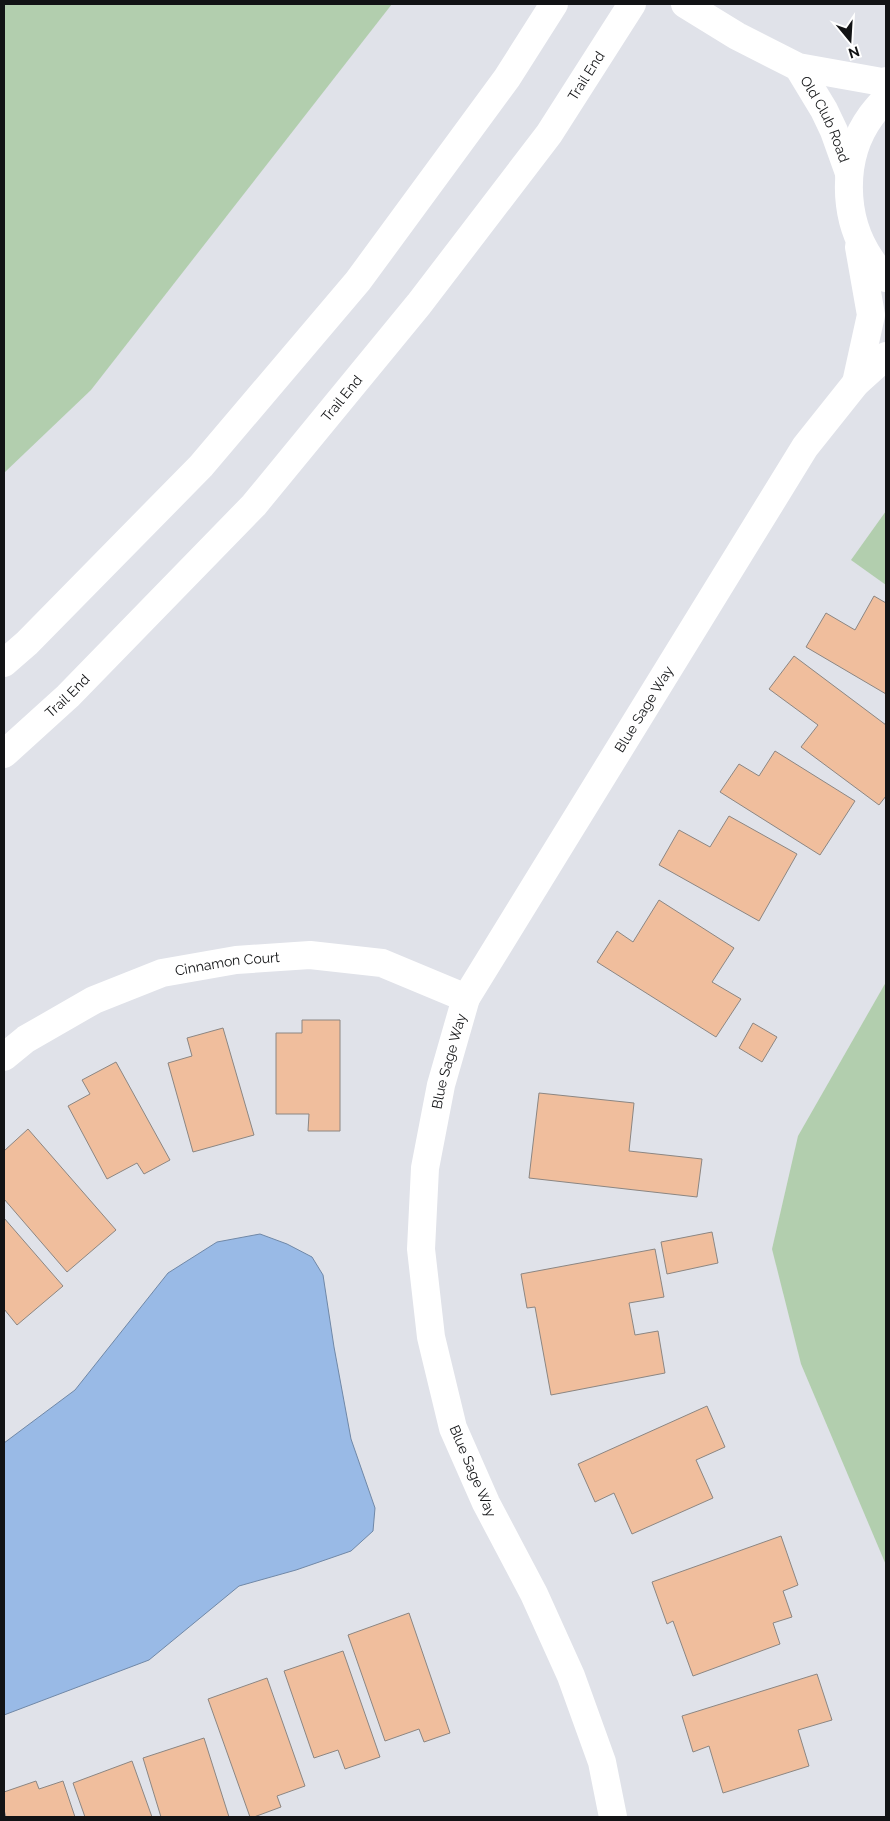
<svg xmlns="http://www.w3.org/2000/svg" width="890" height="1821" font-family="Raleway,sans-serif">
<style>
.green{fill:#b2ceae}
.water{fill:#99bae6;stroke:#7088a7}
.building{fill:#f0be9d;stroke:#8c8682}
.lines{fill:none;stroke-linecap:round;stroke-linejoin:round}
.minor{stroke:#fff;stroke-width:28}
.labels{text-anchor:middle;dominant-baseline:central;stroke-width:5;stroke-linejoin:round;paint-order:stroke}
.street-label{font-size:14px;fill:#121315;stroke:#fff}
</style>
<rect width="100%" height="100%" fill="#e0e2e9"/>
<g class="green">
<path d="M 4,4 L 392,4 L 91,390 L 4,473 Z"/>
<path d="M 886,511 L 886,585 L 851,560 Z"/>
<path d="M 886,982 L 886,1565 L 801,1364 L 772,1249 L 798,1136 Z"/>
</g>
<path class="water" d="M 260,1234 L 287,1244 L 312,1257 L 323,1275 L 334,1347 L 351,1439 L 375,1508 L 373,1531 L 351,1551 L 296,1570 L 239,1586 L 149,1660 L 4,1715 L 4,1443 L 75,1390 L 168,1273 L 217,1242 Z"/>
<g class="building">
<path d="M 874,596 L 886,603 L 886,694 L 806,647 L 826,613 L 855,630 Z"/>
<path d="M 794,656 L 886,725 L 886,796 L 879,805 L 801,747 L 818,725 L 769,689 Z"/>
<path d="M 775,751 L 855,801 L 820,855 L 720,792 L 739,764 L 759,776 Z"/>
<path d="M 729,816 L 797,854 L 759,921 L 659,865 L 679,830 L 710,847 Z"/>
<path d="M 659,900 L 734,948 L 712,982 L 741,999 L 716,1037 L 597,962 L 617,931 L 633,942 Z"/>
<path d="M 302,1020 L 340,1020 L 340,1131 L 308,1131 L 309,1114 L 276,1114 L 276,1033 L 302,1033 Z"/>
<path d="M 753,1023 L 777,1037 L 762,1062 L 739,1048 Z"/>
<path d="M 223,1028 L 254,1135 L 193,1152 L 168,1063 L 192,1056 L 187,1038 Z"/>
<path d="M 116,1062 L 170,1160 L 144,1174 L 137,1163 L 107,1179 L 68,1106 L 90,1094 L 82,1080 Z"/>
<path d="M 539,1093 L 634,1103 L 629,1151 L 702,1159 L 697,1197 L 529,1178 Z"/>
<path d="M 28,1129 L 116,1230 L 67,1272 L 4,1199 L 4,1151 Z"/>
<path d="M 4,1218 L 63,1286 L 17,1325 L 4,1309 Z"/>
<path d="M 712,1232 L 718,1263 L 667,1274 L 661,1242 Z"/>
<path d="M 655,1249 L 664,1297 L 629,1303 L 635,1335 L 658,1331 L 665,1373 L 551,1395 L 535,1307 L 527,1308 L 521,1274 Z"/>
<path d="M 707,1406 L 725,1447 L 696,1460 L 713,1498 L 632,1534 L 614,1493 L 595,1502 L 578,1464 Z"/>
<path d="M 781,1536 L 798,1585 L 783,1591 L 792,1617 L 773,1623 L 780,1644 L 693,1676 L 673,1621 L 667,1624 L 652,1582 Z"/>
<path d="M 409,1613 L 450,1733 L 424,1742 L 419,1729 L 385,1741 L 348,1635 Z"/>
<path d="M 343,1651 L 380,1757 L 345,1769 L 338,1750 L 314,1758 L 284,1671 Z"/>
<path d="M 817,1674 L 832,1720 L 798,1730 L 809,1766 L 723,1793 L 709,1746 L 693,1752 L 682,1716 Z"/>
<path d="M 267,1678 L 305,1786 L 277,1796 L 281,1807 L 254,1817 L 250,1817 L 208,1699 Z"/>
<path d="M 204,1738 L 229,1817 L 161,1817 L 143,1758 Z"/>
<path d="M 132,1761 L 152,1817 L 85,1817 L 73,1783 Z"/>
<path d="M 36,1781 L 39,1789 L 63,1781 L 75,1817 L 6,1817 L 4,1810 L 4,1792 Z"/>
</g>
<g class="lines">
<g class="minor">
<path d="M 685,4 L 737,36 L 798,67 L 882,82 L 886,81"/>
<path id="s1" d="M 798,67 L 824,110 L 834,131 L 849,173"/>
<path d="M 886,98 C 881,104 876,109 871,116 C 841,157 842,218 871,260 C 875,267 881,272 886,278"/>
<path d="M 856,383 L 871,315 L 859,247"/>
<path d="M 4,663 L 27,643 L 201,466 L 358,281 L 507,78 L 554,4"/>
<path id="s2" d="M 4,754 L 68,696 L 254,505 L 419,304 L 549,134 L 632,4"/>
<path id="s3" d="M 4,1057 L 26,1039 L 94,1000 L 162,973 L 236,960 L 310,955 L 382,963 L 466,998"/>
<path id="s4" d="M 613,1817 L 602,1762 L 571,1676 L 534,1594 L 486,1503 L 453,1428 L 431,1337 L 421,1249 L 425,1168 L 441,1085 L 466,998 L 805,447 L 856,383 L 886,356"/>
</g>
</g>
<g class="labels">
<g class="street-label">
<text stroke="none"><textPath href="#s2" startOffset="896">Trail End</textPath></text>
<text stroke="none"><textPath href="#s1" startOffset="59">Old Club Road</textPath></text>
<text stroke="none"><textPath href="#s2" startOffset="491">Trail End</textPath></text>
<text stroke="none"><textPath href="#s2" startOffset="86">Trail End</textPath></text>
<text stroke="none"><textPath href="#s4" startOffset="1200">Blue Sage Way</textPath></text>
<text stroke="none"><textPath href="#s3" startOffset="246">Cinnamon Court</textPath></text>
<text stroke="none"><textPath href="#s4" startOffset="795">Blue Sage Way</textPath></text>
<text transform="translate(473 1471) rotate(67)">Blue Sage Way</text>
</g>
</g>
<rect width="890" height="1821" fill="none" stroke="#121315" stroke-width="10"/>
<g transform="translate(850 40) rotate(162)" stroke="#ffffff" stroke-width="4" paint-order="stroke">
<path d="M0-4L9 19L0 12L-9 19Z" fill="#121315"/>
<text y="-8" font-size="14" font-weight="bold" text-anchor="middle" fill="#121315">N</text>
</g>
</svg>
